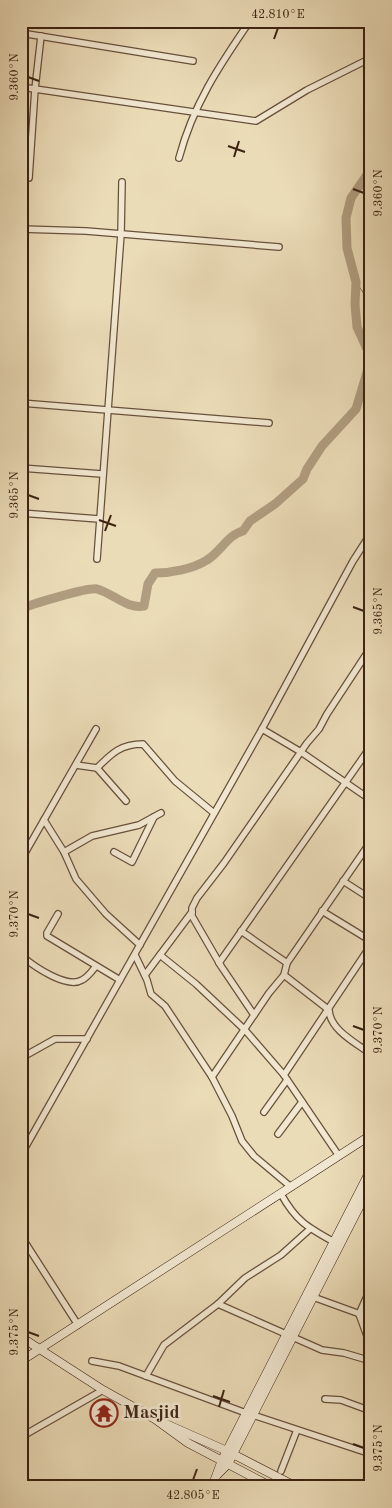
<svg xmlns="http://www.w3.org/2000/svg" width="392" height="1508" font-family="'Old Standard TT',serif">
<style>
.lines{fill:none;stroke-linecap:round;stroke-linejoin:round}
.stream{stroke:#826c54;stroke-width:1}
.river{stroke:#b09d80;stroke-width:9}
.street-casing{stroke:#68503c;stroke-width:8}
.secondary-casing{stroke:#3c2212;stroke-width:9}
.street{stroke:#f2e8d1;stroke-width:5.5}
.secondary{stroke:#f2e8d1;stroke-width:8}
.ticks{fill:none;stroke:#3c2212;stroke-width:2}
.labels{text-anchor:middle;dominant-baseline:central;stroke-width:5;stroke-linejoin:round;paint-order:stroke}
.poi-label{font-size:19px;font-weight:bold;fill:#3c2212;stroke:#f2e8d1;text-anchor:start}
.neatline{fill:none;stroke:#3c2212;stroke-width:2}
.ticks-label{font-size:12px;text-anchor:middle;fill:#3c2212}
</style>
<rect width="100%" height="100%" fill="#ebdcb8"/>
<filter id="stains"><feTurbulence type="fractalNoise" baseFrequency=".004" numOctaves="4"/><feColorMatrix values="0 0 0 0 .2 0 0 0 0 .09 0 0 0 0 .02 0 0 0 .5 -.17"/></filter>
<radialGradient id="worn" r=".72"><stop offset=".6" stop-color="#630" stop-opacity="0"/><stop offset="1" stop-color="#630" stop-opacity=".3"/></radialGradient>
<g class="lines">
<path class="stream" d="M 356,282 L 371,304"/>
<g class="river">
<path d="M 371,169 L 351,198 L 346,218 L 347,248 L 356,282 L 355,304 L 357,327 L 371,358"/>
<path d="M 21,609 C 32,604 88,587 97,589 C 114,594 127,609 144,606 L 148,584 L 155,573 C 171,573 193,569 207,560 C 221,552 227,535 243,531 L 250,521 L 275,504 L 303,479 L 307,469 L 322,446 L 356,409 L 371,359"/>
</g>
<g class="street-casing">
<g id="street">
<path d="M 368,21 L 371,22"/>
<path d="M 21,33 L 193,61"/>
<path d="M 21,87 L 256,121 L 307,90 L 371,58"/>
<path d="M 179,158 C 193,105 219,66 250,21"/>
<path d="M 21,177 L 29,178 L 35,89 L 41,36"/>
<path d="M 21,229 L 86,231 L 279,247"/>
<path d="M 21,403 L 269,423"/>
<path d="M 21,468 L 102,474"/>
<path d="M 21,513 L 99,519"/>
<path d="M 97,559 L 121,234 L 122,182"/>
<path d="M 262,729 L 301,752 L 371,800"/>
<path d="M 76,765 L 97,768 C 112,753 121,744 143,744 L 175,781 L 214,813"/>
<path d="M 97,768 L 126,801"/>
<path d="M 44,820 L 64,852 L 76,879 L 106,914 L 140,945"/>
<path d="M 64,852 L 92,836 L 139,825 L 161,813"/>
<path d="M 114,852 L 132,862 L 154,817"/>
<path d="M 21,860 L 96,729"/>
<path d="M 343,881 L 371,899"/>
<path d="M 322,911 L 371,941"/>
<path d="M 58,914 L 47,933 L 47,936 L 120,980"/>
<path d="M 241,931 L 287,963"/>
<path d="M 135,955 L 147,980 L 151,994 L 165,1006 L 212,1077 L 269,993 L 284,975 L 287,963 L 371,841"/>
<path d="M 160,955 L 196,984 L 245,1030 L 284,1075 L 339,1156"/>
<path d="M 23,957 C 35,967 67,989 82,980 C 88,977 92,971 96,966"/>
<path d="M 219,963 L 371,746"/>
<path d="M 145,975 L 192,912"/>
<path d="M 284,975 L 329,1010 C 330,1030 356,1043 371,1054"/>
<path d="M 254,1015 L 221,966 L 192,916 L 192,908 L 197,898 L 224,863 L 307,743 L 319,729 L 327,714 L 371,647"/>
<path d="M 21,1058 L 55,1039 L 87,1039"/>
<path d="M 284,1075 L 371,945"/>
<path d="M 212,1077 L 232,1116 L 242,1141 L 254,1156 L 291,1187"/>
<path d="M 264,1112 L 287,1080"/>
<path d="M 278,1134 L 302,1102"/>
<path d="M 21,1155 L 262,729 L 353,561 L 371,533"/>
<path d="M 281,1194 C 296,1221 307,1227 334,1242"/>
<path d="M 21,1236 L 78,1325"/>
<path d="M 313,1297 L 371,1318"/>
<path d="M 218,1304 L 322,1350 L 344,1353 L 371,1361"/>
<path d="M 365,1359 L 371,1347 L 359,1314 L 371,1287"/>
<path d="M 92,1361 L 119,1366 L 246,1413"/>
<path d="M 146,1376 L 164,1345 L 218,1304 L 245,1278 L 281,1255 L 310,1229"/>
<path d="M 325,1399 L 341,1400 L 371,1411"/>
<path d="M 253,1415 L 371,1454"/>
<path d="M 21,1437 L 103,1390"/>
<path d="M 281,1471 L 297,1430"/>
</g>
</g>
<g class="secondary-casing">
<g id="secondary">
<path d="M 21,1337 L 103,1390 L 155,1419 L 188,1443 L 272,1487"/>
<path d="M 21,1361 L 371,1135"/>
<path d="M 166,1424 L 227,1451 L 297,1487"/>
<path d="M 218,1474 L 228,1464 L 371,1184"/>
<path d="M 212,1487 L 222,1460 L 371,1169"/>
</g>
</g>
<use href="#street" class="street"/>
<use href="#secondary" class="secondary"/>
</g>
<path class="ticks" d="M 274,39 L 278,28M 28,77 L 39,81M 228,146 L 245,152M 234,157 L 239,141M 353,189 L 364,193M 28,495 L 39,499M 99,520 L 116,526M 105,531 L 111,515M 353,607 L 364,611M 28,914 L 39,918M 353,1026 L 364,1030M 28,1332 L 39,1336M 213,1396 L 230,1402M 219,1407 L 224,1390M 353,1444 L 364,1448M 193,1480 L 197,1469"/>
<defs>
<g id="temple-ring" transform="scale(1.4375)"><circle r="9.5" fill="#f2e8d1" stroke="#8f2418" stroke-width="1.5"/><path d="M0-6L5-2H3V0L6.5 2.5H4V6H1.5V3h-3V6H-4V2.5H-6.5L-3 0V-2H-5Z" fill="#8f2418"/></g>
</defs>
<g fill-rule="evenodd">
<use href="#temple-ring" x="104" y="1413"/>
</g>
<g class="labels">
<g class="poi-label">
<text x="123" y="1413">Masjid</text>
</g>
</g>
<rect width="392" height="1508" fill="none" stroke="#ebdcb8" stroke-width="55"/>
<rect x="28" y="28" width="336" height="1452" class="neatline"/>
<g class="ticks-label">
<text x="278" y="18">42.810°E</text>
<text transform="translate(14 77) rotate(-90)" y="4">9.360°N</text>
<text transform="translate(378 193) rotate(-90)" y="4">9.360°N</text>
<text transform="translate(14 495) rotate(-90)" y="4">9.365°N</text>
<text transform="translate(378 611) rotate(-90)" y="4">9.365°N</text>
<text transform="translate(14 914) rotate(-90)" y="4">9.370°N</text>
<text transform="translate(378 1030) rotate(-90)" y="4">9.370°N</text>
<text transform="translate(14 1332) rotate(-90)" y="4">9.375°N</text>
<text transform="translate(378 1448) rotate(-90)" y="4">9.375°N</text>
<text x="193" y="1499">42.805°E</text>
</g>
<rect width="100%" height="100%" filter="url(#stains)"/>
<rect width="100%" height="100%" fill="url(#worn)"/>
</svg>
